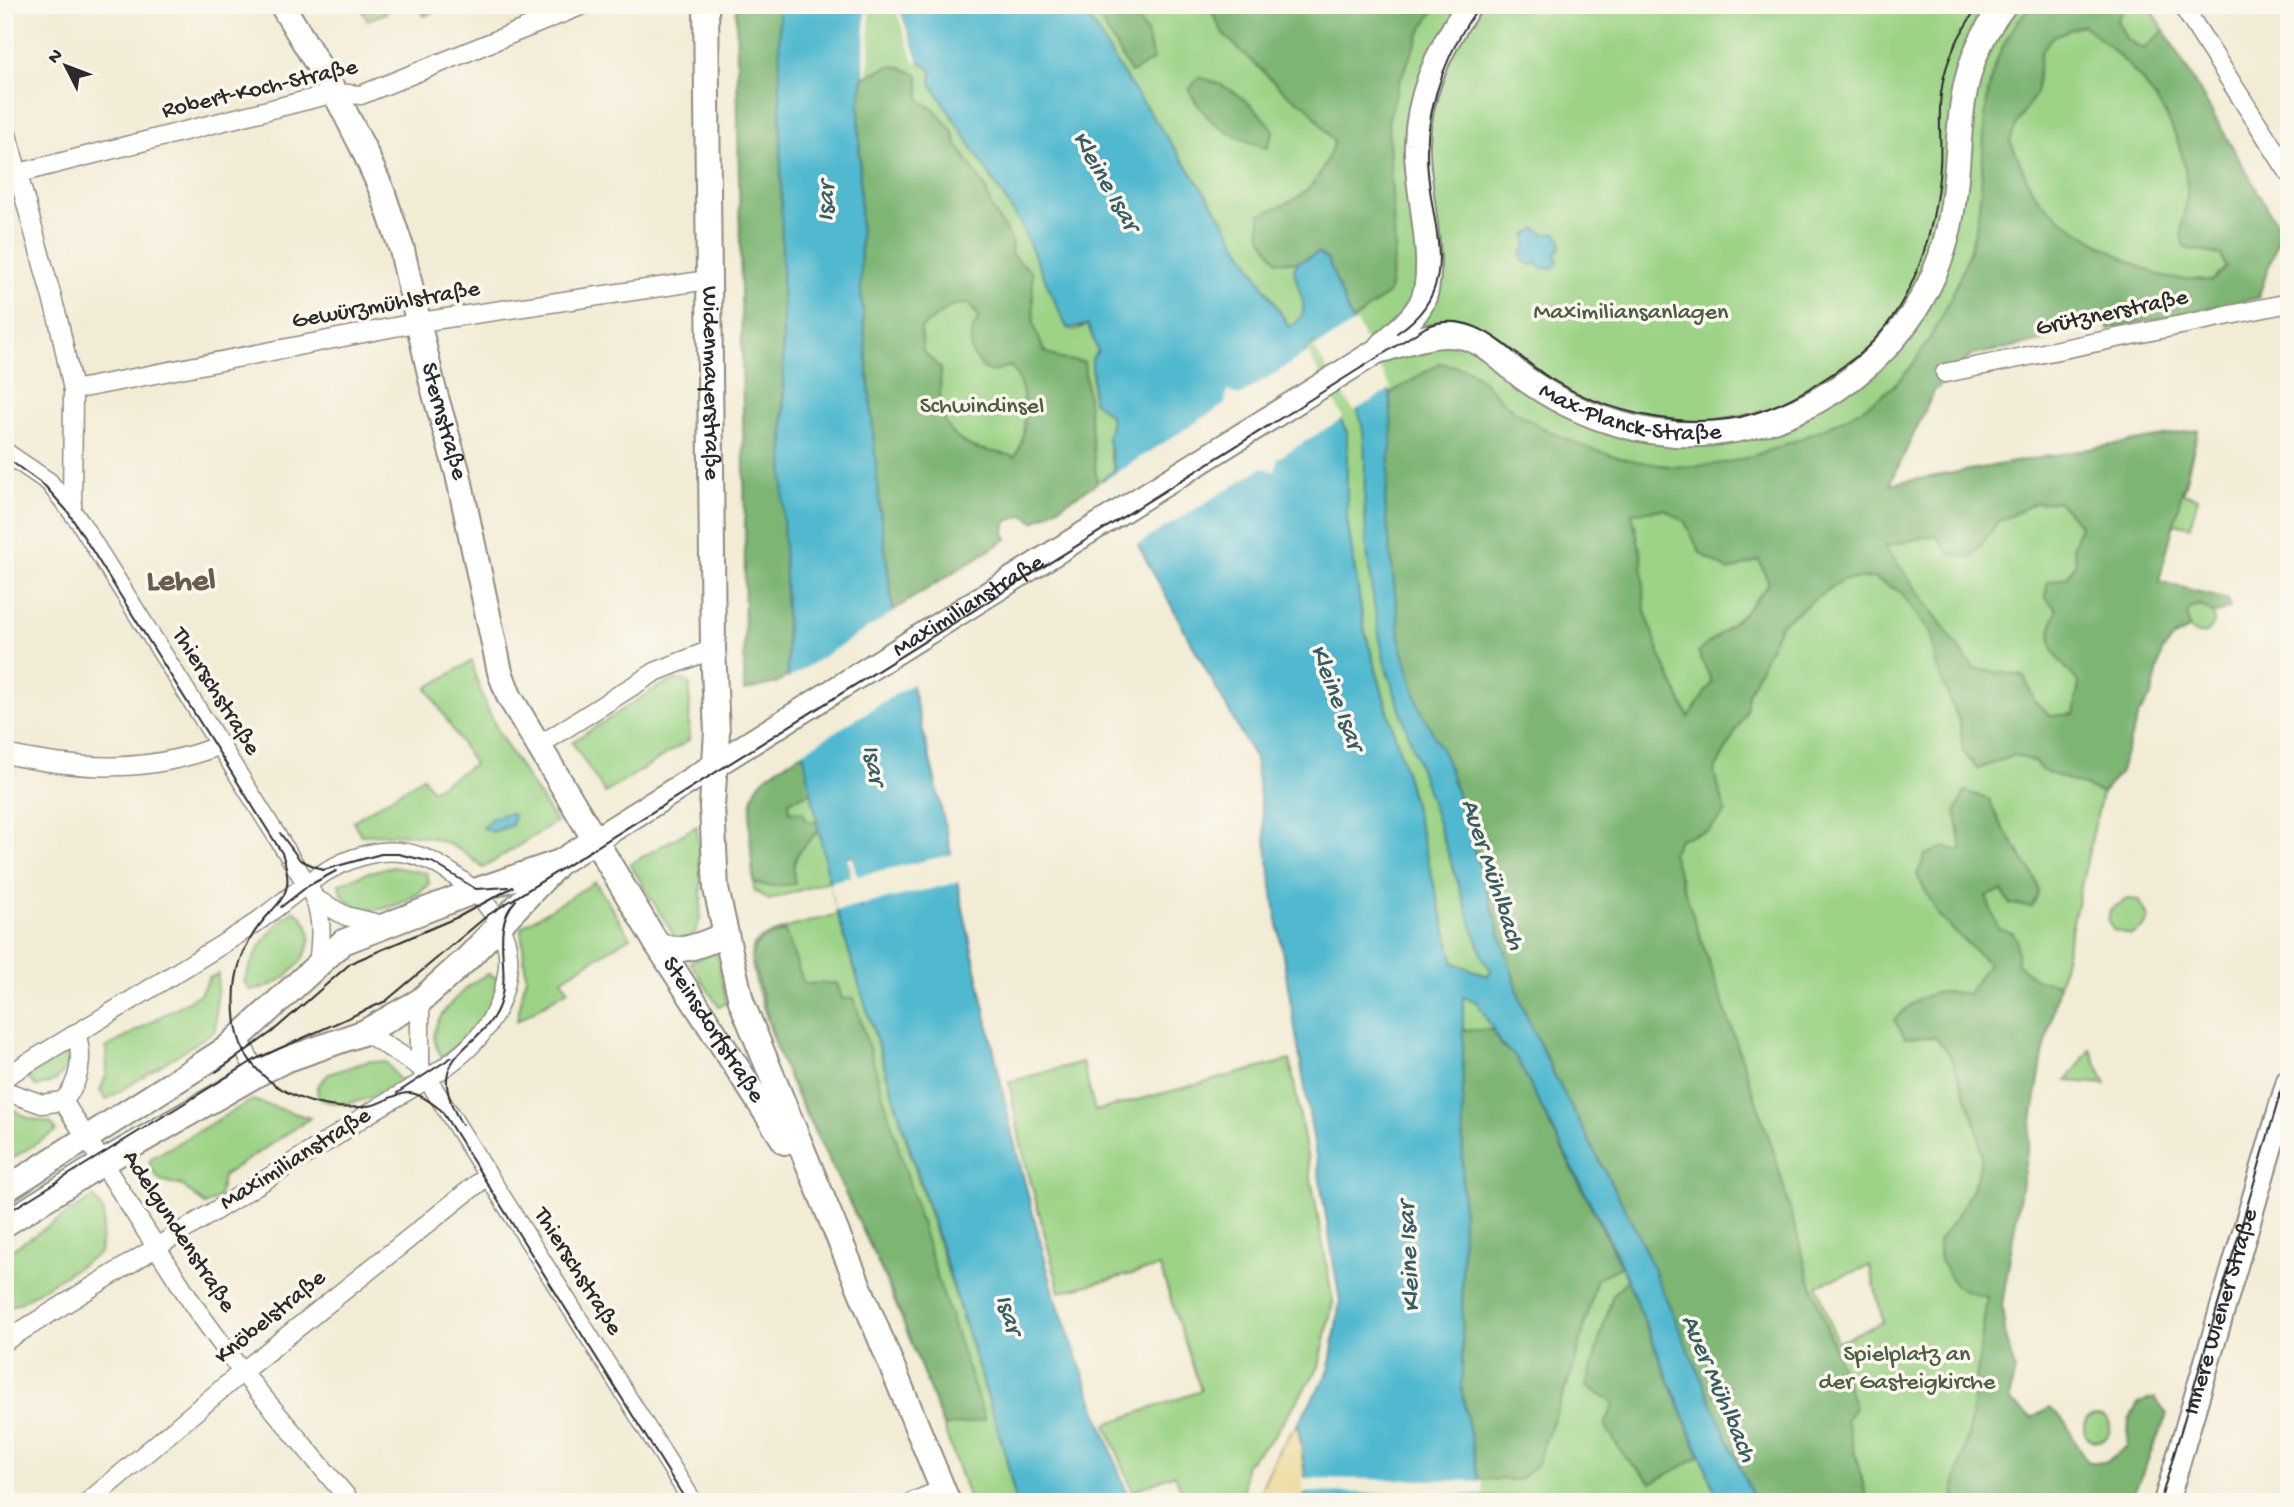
<svg xmlns="http://www.w3.org/2000/svg" width="2294" height="1507" font-family="'Gochi Hand',sans-serif">
<style>
.green{fill:#9cd386;stroke:#647f58;stroke-width:2;fill-rule:evenodd}
.forest{fill:#7db573;stroke:#54704f;stroke-width:2;fill-rule:evenodd}
.sand{fill:#eeda9e;stroke:#8c8264;stroke-width:2}
.water{fill:#51b9cf;stroke:#3e727d;stroke-width:2;fill-rule:evenodd}
.pier{fill:#f2ecd5}
.lines{fill:none;stroke-linecap:round;stroke-linejoin:round}
.minor-casing{stroke:#8e8c80;stroke-width:21}
.secondary-casing{stroke:#8e8c80;stroke-width:28}
.minor{stroke:#fff;stroke-width:18}
.secondary{stroke:#fff;stroke-width:24}
.tram{stroke:#2b2b2b;stroke-width:2}
.labels{text-anchor:middle;dominant-baseline:central;stroke-width:7;stroke-linejoin:round;paint-order:stroke}
.street-label{font-size:24px;fill:#2b2b2b;stroke:#fbf7ec}
.park-label{font-size:24px;fill:#4d5d46;stroke:#fbf7ec}
.water-label{font-size:26px;font-style:italic;fill:#385d64;stroke:#fbf7ec}
.district-label{font-size:32px;font-weight:bold;fill:#695c4f;stroke:#fbf7ec}
</style>
<rect width="100%" height="100%" fill="#fbf7ec"/>
<filter id="ink" filterUnits="userSpaceOnUse"><feTurbulence type="fractalNoise" baseFrequency=".0143" numOctaves="2"/><feDisplacementMap in="SourceGraphic" scale="14" xChannelSelector="R" yChannelSelector="G"/><feConvolveMatrix kernelMatrix="1 2 1 2 8 2 1 2 1" color-interpolation-filters="sRGB"/></filter>
<filter id="wash" filterUnits="userSpaceOnUse"><feTurbulence type="fractalNoise" baseFrequency=".00686" numOctaves="4" result="noise"/><feDisplacementMap in="SourceGraphic" scale="28" xChannelSelector="R" yChannelSelector="G"/><feGaussianBlur stdDeviation="1.57" result="paint"/><feColorMatrix in="noise" values="0 0 0 0 0 0 0 0 0 0 0 0 0 0 0 0 0 1.4 0 .05"/><feComposite in="paint" operator="in"/></filter>
<g filter="url(#wash)">
<rect width="100%" height="100%" fill="#f2ecd5"/>
<g class="green">
<path d="M 360,5 L 386,5 L 386,13 L 367,20 Z"/>
<path d="M 419,5 L 453,5 L 424,16 Z"/>
<path d="M 865,5 L 898,5 L 919,61 L 932,71 L 931,83 L 1020,223 L 1067,328 L 1074,330 L 1088,325 L 1098,352 L 1092,375 L 1093,401 L 1110,415 L 1110,456 L 1115,471 L 1034,522 L 1024,515 L 1007,521 L 1004,533 L 1007,539 L 893,610 L 859,105 L 867,48 Z"/>
<path d="M 1081,5 L 2149,5 L 2281,231 L 2258,298 L 2108,329 L 2105,314 L 2044,325 L 2047,340 L 1972,355 L 1934,391 L 1890,484 L 2198,430 L 2183,493 L 2198,498 L 2190,527 L 2175,523 L 2169,537 L 2102,793 L 2042,1060 L 1995,1306 L 1982,1451 L 2087,1502 L 1483,1502 L 1462,1393 L 1463,1000 L 1405,770 L 1364,628 L 1347,519 L 1347,432 L 1297,339 L 1215,207 L 1123,74 ZM 1870,1266 L 1883,1322 L 1837,1342 L 1817,1285 Z"/>
<circle cx="2200" cy="620" r="14"/>
<path d="M 472,661 C 484,722 523,770 556,822 L 483,868 C 444,831 411,833 361,835 L 353,821 L 423,777 L 432,790 L 474,764 L 427,688 Z"/>
<path d="M 676,680 L 686,681 L 690,686 L 689,740 L 605,793 L 572,742 L 658,687 Z"/>
<path d="M 804,752 L 829,881 L 769,900 L 754,890 C 753,868 745,806 757,788 C 767,772 789,762 804,752 Z"/>
<path d="M 697,826 C 698,849 707,915 695,932 C 689,940 683,938 675,937 L 630,864 Z"/>
<path d="M 393,867 L 427,873 L 429,884 C 409,907 348,928 339,884 L 369,872 Z"/>
<path d="M 595,882 L 630,937 L 562,979 L 568,990 L 517,1021 L 526,976 L 521,927 Z"/>
<path d="M 2127,899 L 2139,900 L 2149,918 L 2143,928 L 2131,935 L 2113,930 L 2108,921 L 2110,910 Z"/>
<path d="M 294,910 C 336,938 285,991 250,990 L 244,982 C 254,953 268,929 294,910 Z"/>
<path d="M 838,914 L 916,1172 L 1004,1449 L 1016,1502 L 970,1502 C 937,1406 901,1312 859,1220 C 830,1158 792,1097 771,1032 C 766,1015 745,960 754,945 C 763,931 821,919 838,914 Z"/>
<path d="M 716,951 L 727,1003 L 719,1007 L 690,962 Z"/>
<path d="M 218,974 L 215,1031 L 106,1100 L 100,1091 L 107,1073 L 106,1048 L 200,994 L 209,978 Z"/>
<path d="M 488,974 L 497,978 C 497,1011 468,1039 442,1057 C 438,1051 434,1044 434,1036 C 434,1014 469,983 488,974 Z"/>
<path d="M 2090,1049 L 2106,1084 L 2067,1081 Z"/>
<path d="M 62,1050 L 67,1056 L 68,1067 L 55,1081 L 37,1087 L 24,1074 Z"/>
<path d="M 1290,1060 L 1333,1302 L 1319,1367 L 1273,1437 L 1245,1465 L 1243,1502 L 1185,1502 L 1175,1474 L 1133,1491 L 1106,1424 L 1201,1391 L 1160,1267 L 1060,1292 L 1021,1145 L 1009,1082 L 1082,1062 L 1095,1111 Z"/>
<path d="M 369,1061 L 386,1062 L 402,1084 C 383,1095 337,1113 318,1097 L 317,1086 L 329,1074 Z"/>
<path d="M 252,1100 L 310,1118 L 223,1176 L 219,1197 L 205,1205 L 183,1186 L 160,1180 L 150,1168 L 150,1159 Z"/>
<path d="M 5,1104 L 28,1118 L 51,1123 L 56,1131 L 5,1163 Z"/>
<path d="M 94,1197 L 104,1213 L 100,1253 L 21,1302 L 5,1309 L 5,1254 Z"/>
<circle cx="2097" cy="1428" r="13"/>
</g>
<g class="forest">
<path d="M 736,5 L 779,5 C 786,229 779,452 788,676 L 776,683 L 744,691 L 745,532 Z"/>
<path d="M 1092,5 L 1127,5 L 1147,33 L 1153,60 L 1131,73 Z"/>
<path d="M 1437,5 L 1423,27 L 1399,82 L 1388,122 L 1395,250 L 1389,293 L 1352,321 L 1318,253 L 1298,262 L 1277,261 L 1261,237 L 1260,214 C 1307,198 1316,188 1334,142 L 1307,106 L 1289,96 L 1224,35 L 1209,6 Z"/>
<path d="M 2032,5 L 2127,5 L 2117,20 L 2127,40 L 2144,49 L 2164,30 L 2281,231 L 2258,298 L 2108,329 L 2105,314 L 2044,325 L 2047,340 L 1972,355 L 1934,391 L 1890,484 L 2198,430 L 2159,581 L 2228,600 L 2230,608 L 2214,614 L 2201,605 L 2192,607 L 2187,613 L 2189,629 L 2176,636 L 2162,651 L 2152,695 L 2138,716 L 2119,774 L 2102,793 L 2041,770 L 2035,762 L 2015,755 L 1978,769 L 1963,752 L 1960,723 L 1936,666 L 1931,635 L 1901,592 L 1874,578 L 1842,580 L 1781,624 L 1748,694 L 1746,712 L 1714,772 L 1726,812 L 1709,830 L 1679,839 L 1672,854 L 1775,1156 L 1808,1274 L 1855,1408 L 1846,1420 L 1868,1502 L 1755,1502 L 1523,1008 L 1446,760 L 1418,704 L 1401,645 L 1385,504 L 1392,437 L 1390,394 L 1439,363 C 1447,365 1457,365 1465,369 C 1483,376 1497,398 1513,410 C 1558,440 1607,458 1660,465 C 1713,472 1761,455 1809,435 C 1842,421 1877,404 1902,377 C 1934,341 1969,267 1977,220 C 1991,140 1969,72 2032,5 ZM 2083,25 C 2136,66 2185,120 2187,191 C 2188,210 2175,230 2185,248 L 2221,255 L 2226,267 L 2212,281 C 2196,277 2177,281 2164,277 C 2135,267 2053,220 2036,195 C 2025,179 2019,158 2010,141 L 2017,123 L 2036,93 L 2041,52 L 2053,36 ZM 2058,501 L 2080,525 L 2073,546 L 2076,563 L 2067,577 L 2047,582 L 2046,598 L 2057,610 C 2041,646 2056,656 2079,683 L 2074,714 L 2051,716 L 2035,702 L 2024,676 L 1974,669 L 1885,546 L 1936,535 L 1950,554 L 1971,558 L 1998,522 L 2035,503 ZM 1665,509 L 1685,522 L 1700,553 L 1729,571 L 1759,560 L 1769,584 L 1742,615 L 1698,652 L 1712,682 L 1689,717 L 1662,660 L 1645,610 L 1642,559 L 1632,513 Z"/>
<path d="M 890,66 L 900,67 L 918,75 L 920,100 L 935,110 L 953,132 L 956,143 L 985,187 L 992,209 L 1012,241 L 1011,254 L 1032,272 L 1034,325 L 1044,351 L 1060,359 L 1084,362 L 1097,483 L 1034,522 L 1024,515 L 1007,521 L 1004,533 L 1007,539 L 893,610 L 880,512 L 861,292 L 859,105 L 864,77 ZM 968,304 L 979,316 L 971,335 L 971,352 L 984,369 L 992,372 L 1010,366 C 1028,382 1029,437 1015,457 C 1006,453 998,453 988,451 C 940,442 938,410 941,369 L 923,351 L 921,328 L 953,305 Z"/>
<path d="M 1199,77 C 1231,85 1254,105 1274,130 L 1267,148 C 1228,134 1209,128 1189,90 Z"/>
<path d="M 804,752 L 812,792 L 789,801 L 789,811 L 804,813 L 806,821 L 817,822 L 819,831 C 801,847 789,858 795,884 L 770,886 L 754,883 C 752,858 745,812 756,789 C 764,773 789,762 804,752 Z"/>
<path d="M 1965,791 L 1990,800 C 1997,828 2039,873 2038,891 C 2038,896 2034,902 2032,907 L 2010,904 L 2002,891 L 1986,896 L 1998,928 L 2013,933 L 2017,940 L 2017,964 L 2035,979 L 2059,984 L 2042,1060 L 2002,1305 L 2006,1341 L 2015,1369 L 2009,1400 L 2032,1418 L 2049,1408 C 2073,1422 2070,1440 2088,1462 L 2106,1462 L 2127,1446 L 2129,1420 L 2138,1403 L 2155,1398 L 2167,1415 L 2130,1502 L 1955,1502 L 1954,1486 L 1969,1433 L 1987,1297 L 1956,1287 L 1940,1260 L 1938,1241 C 1956,1221 1983,1178 1981,1150 C 1979,1128 1970,1107 1962,1087 C 1954,1065 1953,1053 1934,1037 L 1905,1038 L 1894,1020 C 1918,995 1935,988 1968,994 L 1988,963 L 1940,918 L 1917,875 L 1925,855 L 1944,847 L 1962,851 L 1956,811 Z"/>
<path d="M 785,931 L 804,984 L 837,983 L 842,999 L 854,998 L 938,1280 L 985,1420 L 944,1427 L 890,1287 L 779,1056 L 751,957 C 756,939 767,936 785,931 Z"/>
<path d="M 1463,1030 L 1492,1030 L 1502,1046 L 1516,1057 L 1621,1267 L 1597,1278 L 1574,1366 L 1545,1442 L 1536,1465 L 1519,1480 L 1478,1479 L 1462,1393 Z"/>
<path d="M 1627,1280 L 1700,1456 L 1652,1483 L 1624,1456 L 1605,1425 L 1614,1403 L 1586,1386 L 1613,1294 Z"/>
<path d="M 1481,1497 L 1519,1497 L 1530,1502 L 1483,1502 Z"/>
</g>
<path class="sand" d="M 1298,1423 L 1307,1492 L 1302,1502 L 1255,1502 L 1279,1450 Z"/>
<g class="water">
<path d="M 779,5 L 865,5 L 867,48 L 859,105 L 861,292 L 880,512 L 893,610 L 935,780 L 1012,1134 L 1054,1294 L 1130,1502 L 1016,1502 L 1004,1449 L 840,923 L 829,881 L 788,676 L 783,514 L 784,421 ZM 850,854 L 852,856 L 862,908 L 858,907 L 847,858 Z"/>
<path d="M 898,5 L 1081,5 L 1123,74 L 1215,207 L 1289,327 C 1317,313 1296,292 1294,268 L 1298,262 L 1318,253 L 1328,260 L 1352,321 L 1390,394 L 1392,437 L 1385,504 L 1401,645 L 1418,704 L 1446,759 L 1523,1008 L 1551,1069 L 1638,1234 L 1755,1502 L 1720,1502 L 1616,1253 L 1516,1057 L 1502,1046 L 1477,1002 L 1463,997 L 1462,1393 L 1483,1502 L 1302,1502 L 1307,1492 L 1298,1423 L 1329,1371 L 1340,1301 L 1274,901 L 1255,759 L 1102,479 L 1115,470 L 1107,436 L 1111,429 L 1110,415 L 1093,401 L 1092,358 L 1098,351 L 1088,325 L 1067,328 L 1020,223 L 931,83 L 932,71 L 919,61 ZM 1315,343 C 1332,365 1355,393 1361,421 C 1368,452 1363,484 1365,516 C 1367,566 1375,616 1385,664 L 1484,961 L 1491,970 L 1488,976 L 1454,963 L 1405,770 L 1364,628 L 1347,519 L 1347,432 L 1304,352 Z"/>
<path d="M 1536,229 L 1545,234 L 1556,233 L 1561,238 L 1560,249 L 1556,252 L 1558,263 L 1553,268 L 1542,268 L 1537,263 L 1533,265 L 1523,261 L 1521,255 L 1527,246 L 1526,235 Z"/>
<path d="M 510,813 L 514,815 L 512,825 L 493,832 L 483,828 L 493,817 Z"/>
</g>
<g class="pier">
<path d="M 865,5 L 869,5 L 870,48 L 868,74 L 864,77 Z"/>
<path d="M 894,5 L 898,5 L 919,61 L 915,62 Z"/>
<path d="M 1356,322 L 1391,389 L 1354,411 L 1314,348 Z"/>
<path d="M 1313,349 L 1308,353 L 1343,418 L 1278,458 L 1275,472 L 1263,467 L 1135,546 L 1100,483 L 1225,404 L 1227,391 L 1239,396 Z"/>
<path d="M 897,610 L 914,683 L 801,753 L 786,680 Z"/>
<path d="M 954,854 L 960,882 L 836,911 L 829,882 L 851,877 L 847,858 L 852,856 L 857,876 Z"/>
<path d="M 1302,1478 L 1482,1481 L 1484,1495 L 1304,1492 Z"/>
</g>
</g>
<g filter="url(#ink)">
<g class="lines">
<g class="minor-casing">
<g id="minor">
<path d="M 2182,5 L 2289,173"/>
<path d="M 5,127 L 59,323 L 73,390 L 72,510"/>
<path d="M 19,173 L 335,93 L 361,95 L 583,5"/>
<path d="M 1945,373 L 2289,303"/>
<path d="M 73,390 L 420,322 L 708,280"/>
<path d="M 5,452 L 49,482 L 80,522 L 308,886 C 323,910 322,935 318,963"/>
<path d="M 538,746 L 655,672 L 713,649"/>
<path d="M 5,754 C 78,770 150,774 220,745"/>
<path d="M 317,900 L 346,916 L 383,925"/>
<path d="M 420,1001 L 420,1067"/>
<path d="M 365,1032 L 420,1067 L 693,1502"/>
<path d="M 239,1039 L 257,1074"/>
<path d="M 5,1077 C 85,1028 166,980 245,930 C 286,904 314,869 365,855 C 406,844 436,860 467,885 C 490,903 511,936 508,966 C 500,1063 402,1084 339,1134 L 5,1341"/>
<path d="M 5,1091 L 42,1104 L 63,1101 C 80,1083 84,1057 76,1033"/>
<path d="M 63,1101 L 196,1309 L 242,1372 L 351,1502"/>
<path d="M 88,1502 L 242,1372 L 487,1176"/>
<path d="M 912,1502 L 944,1489"/>
</g>
</g>
<g class="secondary-casing">
<g id="secondary">
<path id="s1" d="M 282,5 L 335,93 L 363,148 L 382,191 L 402,250 L 433,387 L 458,474 L 500,672 L 509,696 L 657,944 L 785,1142"/>
<path id="s2" d="M 706,5 L 713,649 L 717,732 L 712,806 L 716,889 L 741,1001 L 948,1502"/>
<path id="s3" d="M 1381,350 C 1407,343 1437,330 1464,337 C 1488,343 1505,364 1524,378 C 1578,417 1648,440 1714,433 C 1830,421 1931,334 1951,217 C 1965,138 1949,75 2004,5"/>
<path d="M 657,944 C 681,956 702,944 725,935"/>
<path id="s4" d="M 5,1190 L 226,1049 L 343,942 L 475,891 L 560,862 L 1377,351 C 1391,335 1411,323 1421,304 C 1440,270 1415,186 1417,144 C 1418,93 1440,47 1469,5"/>
<path d="M 5,1224 L 104,1162 L 257,1074 L 285,1060 L 365,1032 L 420,1001 L 468,958 L 554,868"/>
<path id="s5" d="M 2166,1502 L 2289,1081"/>
</g>
</g>
<use href="#minor" class="minor"/>
<use href="#secondary" class="secondary"/>
<g class="tram">
<path d="M 1397,333 C 1470,285 1425,220 1427,150 C 1429,98 1449,47 1480,5"/>
<path d="M 5,457 L 45,486 L 68,512 L 282,853 C 299,901 273,901 252,936 C 235,964 232,992 236,1024 C 243,1085 318,1117 373,1105 C 384,1102 396,1093 408,1093 C 420,1093 432,1103 441,1110 L 687,1502"/>
<path d="M 280,833 L 300,860 L 323,870 L 381,854 L 398,854 L 432,862 L 476,889 L 508,887"/>
<path d="M 281,907 L 308,886 L 336,871"/>
<path d="M 216,1072 L 272,1032 L 351,963 L 460,916 L 513,887"/>
<path d="M 397,1093 L 452,1057"/>
<path d="M 462,1125 C 416,1048 488,1052 501,999 C 510,965 490,928 516,900"/>
<path d="M 5,1214 L 256,1059 L 386,1001 L 488,915 L 1426,327 C 1475,305 1513,356 1551,379 C 1607,413 1691,433 1755,413 C 1792,402 1827,379 1857,356 C 1912,311 1935,235 1940,166 C 1942,140 1937,113 1942,87 C 1946,58 1962,29 1979,5"/>
<path d="M 2160,1502 L 2289,1064"/>
</g>
</g>
</g>
<g class="labels">
<g class="street-label">
<text transform="translate(260 90) rotate(-13)">Robert-Koch-Straße</text>
<text transform="translate(386 306) rotate(-10)">Gewürzmühlstraße</text>
<text transform="translate(2112 314) rotate(-12)">Grütznerstraße</text>
<text stroke="none"><textPath href="#s2" startOffset="378">Widenmayerstraße</textPath></text>
<text stroke="none"><textPath href="#s3" startOffset="273">Max-Planck-Straße</textPath></text>
<text stroke="none"><textPath href="#s1" startOffset="450">Sternstraße</textPath></text>
<text stroke="none"><textPath href="#s4" startOffset="1134">Maximilianstraße</textPath></text>
<text transform="translate(215 692) rotate(58)">Thierschstraße</text>
<text stroke="none"><textPath href="#s1" startOffset="1124">Steinsdorfstraße</textPath></text>
<text transform="translate(296 1160) rotate(-32)">Maximilianstraße</text>
<text transform="translate(178 1232) rotate(57)">Adelgundenstraße</text>
<text transform="translate(577 1272) rotate(58)">Thierschstraße</text>
<text stroke="none"><textPath href="#s5" startOffset="198">Innere Wiener Straße</textPath></text>
<text transform="translate(271 1318) rotate(-39)">Knöbelstraße</text>
</g>
<g class="park-label">
<text x="1631" y="313">Maximiliansanlagen</text>
<text x="982" y="407">Schwindinsel</text>
<text x="1907" y="1355">Spielplatz an<tspan x="1907" dy="28">der Gasteigkirche</tspan></text>
</g>
<g class="water-label">
<text transform="translate(1104 182) rotate(60)">Kleine Isar</text>
<text transform="translate(828 202) rotate(-89)">Isar</text>
<text transform="translate(1335 698) rotate(69)">Kleine Isar</text>
<text transform="translate(872 765) rotate(79)">Isar</text>
<text transform="translate(1491 875) rotate(72)">Auer Mühlbach</text>
<text transform="translate(1411 1257) rotate(-93)">Kleine Isar</text>
<text transform="translate(1007 1315) rotate(72)">Isar</text>
<text transform="translate(1717 1389) rotate(67)">Auer Mühlbach</text>
</g>
<g class="district-label">
<text x="181" y="583">Lehel</text>
</g>
</g>
<rect width="2294" height="1507" fill="none" stroke="#fbf7ec" stroke-width="28"/>
<g transform="translate(66 66) rotate(312)" stroke="#fbf7ec" stroke-width="5" paint-order="stroke">
<path d="M0-5L12 26L0 18L-12 26Z" fill="#2b2b2b"/>
<text y="-10" font-size="19" font-weight="bold" text-anchor="middle" fill="#2b2b2b">N</text>
</g>
</svg>
